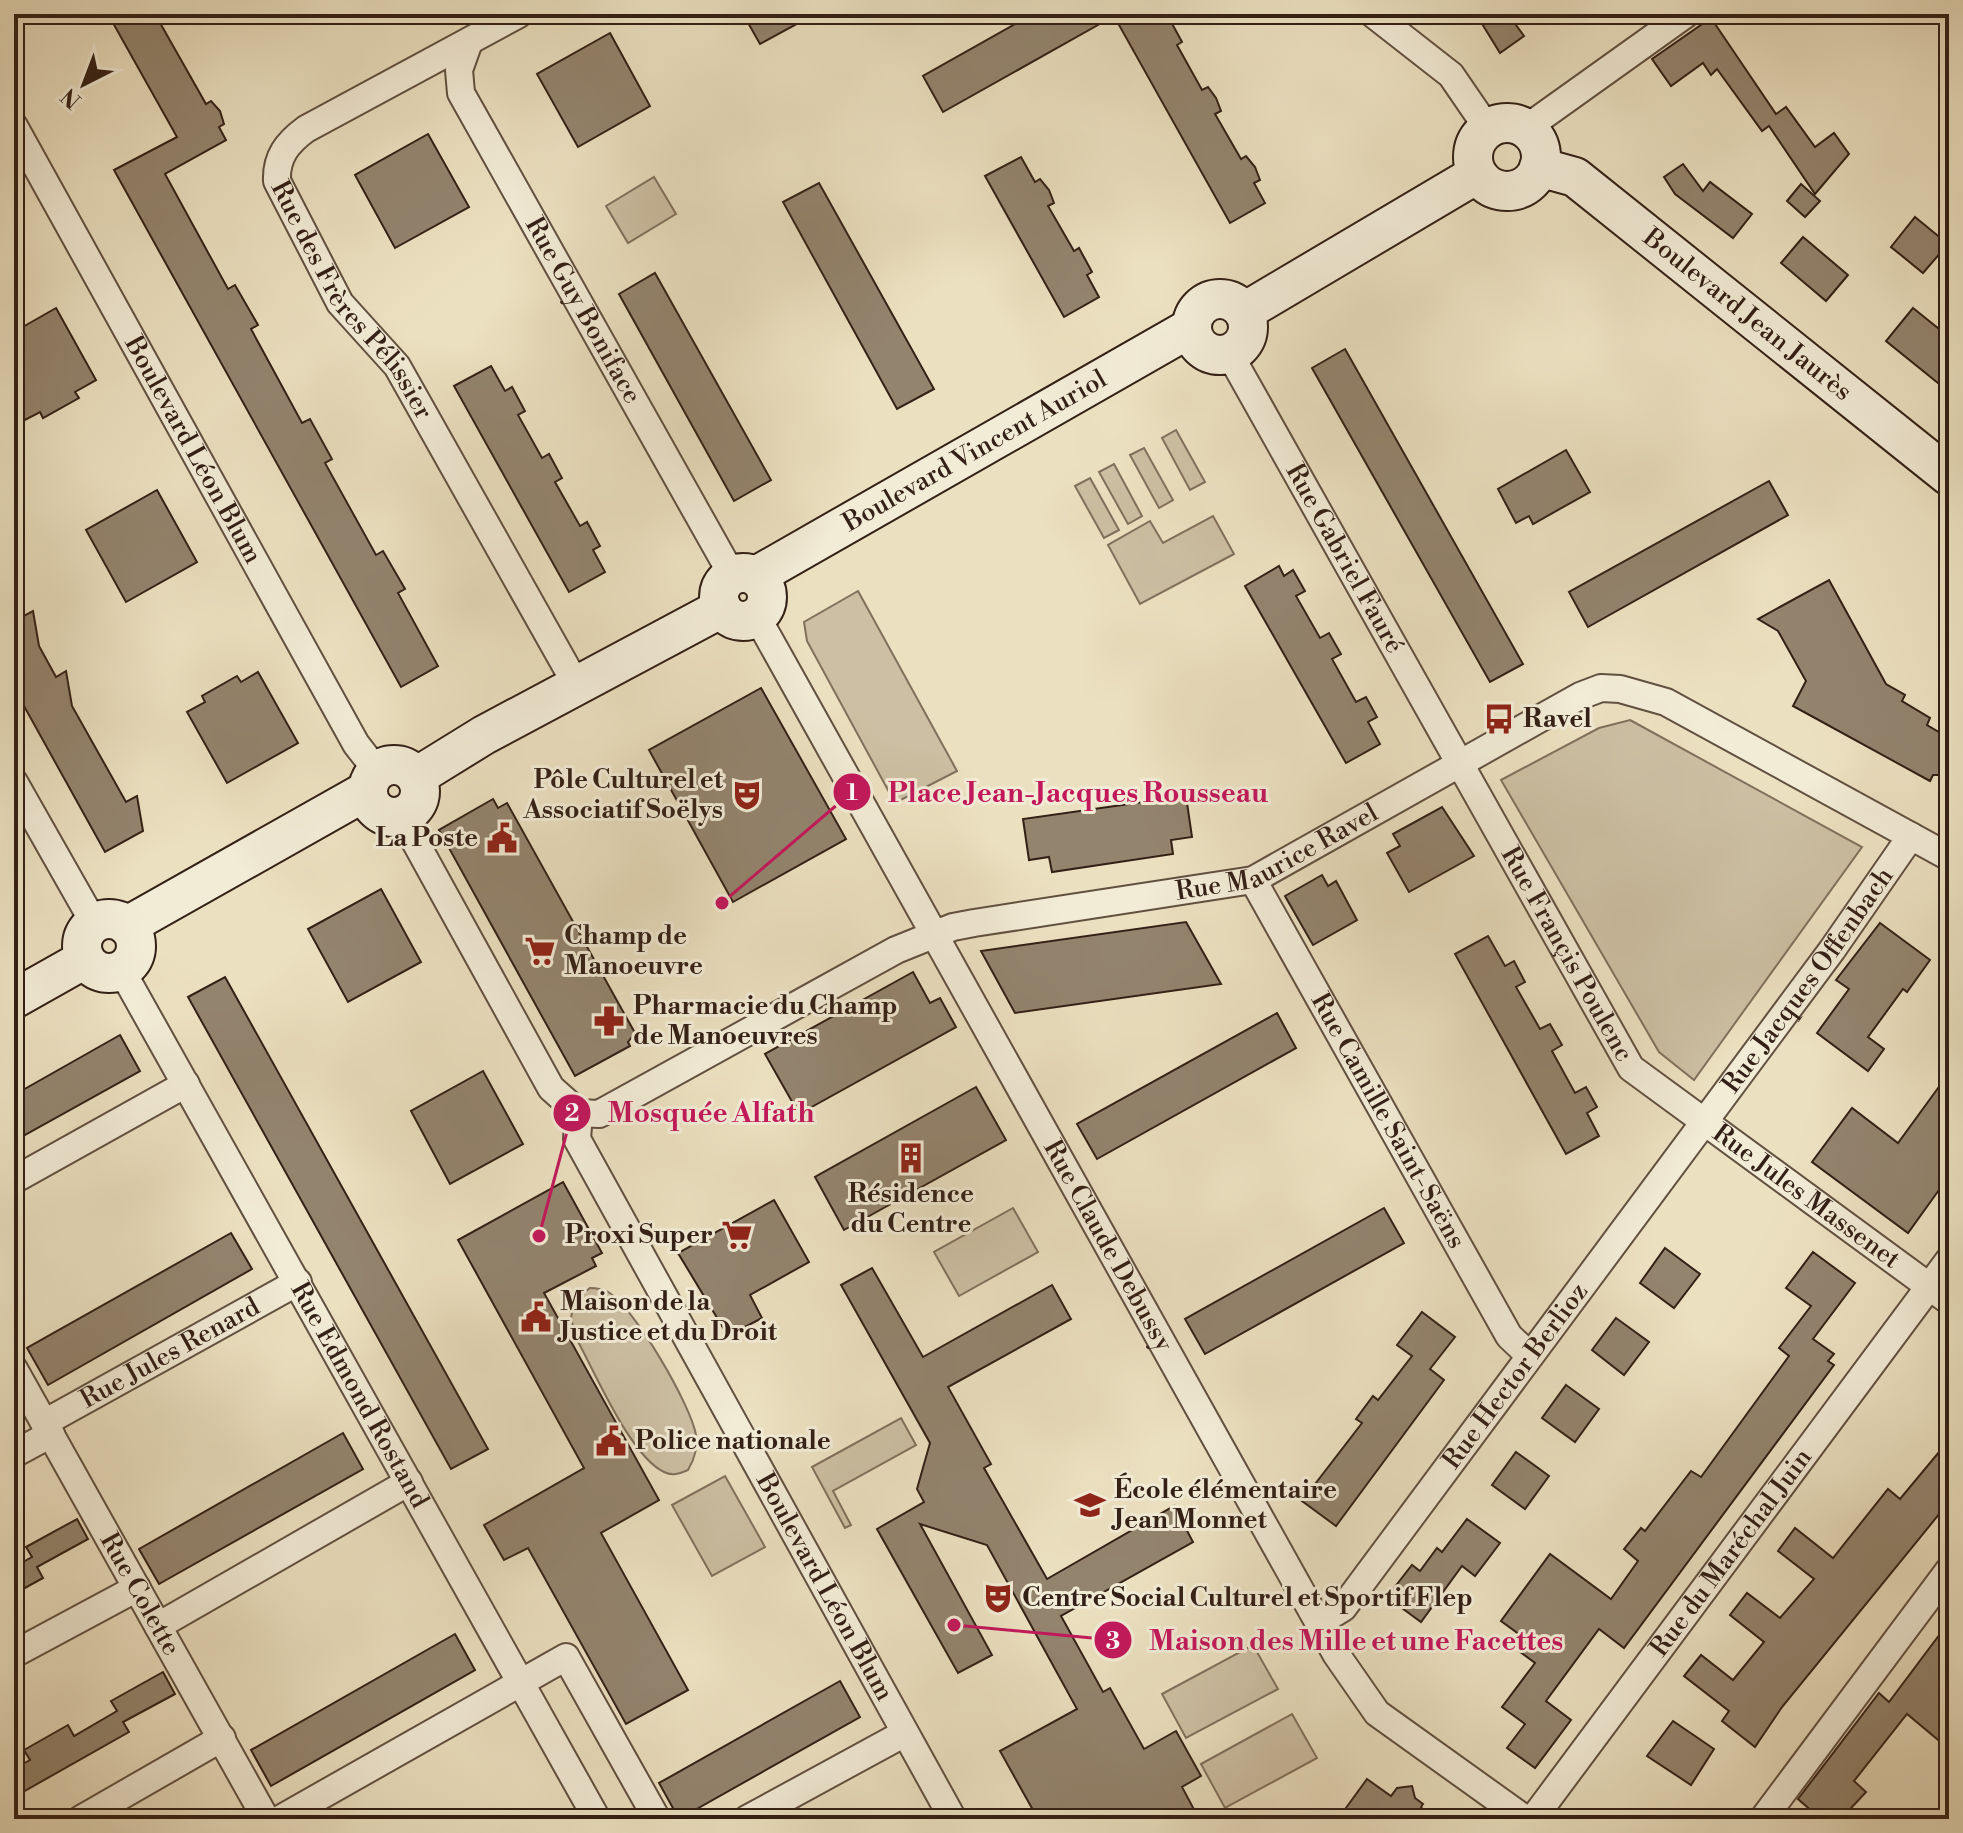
<svg xmlns="http://www.w3.org/2000/svg" width="1963" height="1833" font-family="'Libre Bodoni',serif">
<style>
.green{fill:#ccbfa3;stroke:#80705c;stroke-width:2}
.building{fill:#93846e;stroke:#332016;stroke-width:2}
.lines{fill:none;stroke-linecap:round;stroke-linejoin:round}
.street-casing{stroke:#615040;stroke-width:30}
.secondary-casing{stroke:#332016;stroke-width:42}
.street{stroke:#f2ebd6;stroke-width:26}
.secondary{stroke:#f2ebd6;stroke-width:38}
.labels{text-anchor:middle;dominant-baseline:central;stroke-width:6;stroke-linejoin:round;paint-order:stroke}
.street-label{font-size:26px;fill:#332016;stroke:#f2ebd6}
.poi-label{font-size:26px;font-weight:bold;fill:#332016;stroke:#f2ebd6;text-anchor:start}
.leader{fill:none;stroke:#c2185b;stroke-width:3}
.callout-dot{fill:#c2185b;stroke:#f2ebd6;stroke-width:3}
.mark-label{font-size:24px;text-anchor:middle;font-weight:bold;fill:#fff}
.callout-label{font-size:28px;text-anchor:middle;font-weight:bold;fill:#c2185b;stroke:#f2ebd6;stroke-width:6;stroke-linejoin:round;paint-order:stroke}
</style>
<rect width="100%" height="100%" fill="#ebe0c0"/>
<filter id="stains"><feTurbulence type="fractalNoise" baseFrequency=".0025" numOctaves="4"/><feColorMatrix values="0 0 0 0 .2 0 0 0 0 .09 0 0 0 0 .02 0 0 0 .5 -.17"/></filter>
<radialGradient id="worn" r=".72"><stop offset=".6" stop-color="#630" stop-opacity="0"/><stop offset="1" stop-color="#630" stop-opacity=".3"/></radialGradient>
<g class="green">
<path d="M 654,177 L 676,214 L 628,243 L 606,206 Z"/>
<path d="M 1176,430 L 1205,482 L 1190,490 L 1162,438 Z"/>
<path d="M 1144,448 L 1173,500 L 1159,508 L 1130,455 Z"/>
<path d="M 1114,464 L 1142,516 L 1128,524 L 1099,472 Z"/>
<path d="M 1090,478 L 1119,530 L 1104,538 L 1075,486 Z"/>
<path d="M 1213,516 L 1234,554 L 1140,604 L 1108,545 L 1150,521 L 1163,543 Z"/>
<path d="M 858,591 L 957,771 L 895,803 L 807,641 L 804,622 Z"/>
<path d="M 1630,720 L 1862,847 L 1694,1080 L 1659,1052 L 1501,780 L 1599,728 Z"/>
<path d="M 1013,1208 L 1038,1252 L 959,1296 L 934,1252 Z"/>
<path d="M 590,1288 C 596,1288 602,1289 608,1292 C 634,1307 691,1405 696,1435 C 698,1448 694,1460 688,1470 C 679,1474 672,1476 664,1472 C 630,1456 595,1372 576,1338 L 571,1318 L 574,1300 Z"/>
<path d="M 901,1418 L 916,1445 L 833,1491 L 851,1525 L 845,1528 L 812,1467 Z"/>
<path d="M 725,1476 L 765,1547 L 712,1576 L 672,1505 Z"/>
<path d="M 1253,1645 L 1278,1689 L 1186,1738 L 1162,1694 Z"/>
<path d="M 1292,1714 L 1317,1758 L 1225,1808 L 1201,1764 Z"/>
</g>
<g class="building">
<path d="M 108,14 L 155,14 L 206,104 L 211,101 L 220,111 L 224,124 L 219,127 L 226,140 L 165,174 L 228,289 L 235,285 L 258,325 L 251,329 L 302,423 L 310,419 L 332,459 L 325,463 L 376,555 L 383,551 L 405,589 L 398,593 L 438,666 L 401,687 L 114,170 L 177,137 Z"/>
<path d="M 743,14 L 815,14 L 760,44 Z"/>
<path d="M 1033,14 L 1159,14 L 1163,21 L 1169,18 L 1182,42 L 1177,45 L 1202,90 L 1208,87 L 1216,98 L 1221,111 L 1215,114 L 1241,159 L 1246,156 L 1255,167 L 1260,180 L 1254,183 L 1265,203 L 1230,223 L 1114,16 L 943,112 L 923,76 Z"/>
<path d="M 1476,14 L 1508,14 L 1524,36 L 1500,53 Z"/>
<path d="M 1711,18 L 1776,114 L 1786,107 L 1815,147 L 1834,133 L 1849,154 L 1815,194 L 1769,126 L 1762,131 L 1717,69 L 1711,75 L 1703,63 L 1671,86 L 1652,59 Z"/>
<path d="M 610,33 L 650,106 L 578,147 L 537,74 Z"/>
<path d="M 428,134 L 469,207 L 395,248 L 355,175 Z"/>
<path d="M 1021,157 L 1035,182 L 1040,179 L 1049,190 L 1054,203 L 1048,206 L 1074,251 L 1079,248 L 1092,272 L 1087,275 L 1099,297 L 1064,317 L 985,176 Z"/>
<path d="M 1683,164 L 1703,191 L 1710,182 L 1752,214 L 1733,238 L 1675,194 L 1664,177 Z"/>
<path d="M 819,183 L 934,389 L 897,409 L 783,202 Z"/>
<path d="M 1801,184 L 1820,201 L 1805,217 L 1787,201 Z"/>
<path d="M 1915,217 L 1948,244 L 1923,273 L 1891,247 Z"/>
<path d="M 1803,237 L 1848,275 L 1826,301 L 1781,263 Z"/>
<path d="M 655,273 L 771,480 L 734,501 L 619,294 Z"/>
<path d="M 56,308 L 96,380 L 75,392 L 79,398 L 43,418 L 40,412 L 25,420 L 14,400 L 14,332 Z"/>
<path d="M 1913,308 L 1949,337 L 1949,392 L 1886,341 Z"/>
<path d="M 1345,349 L 1523,664 L 1490,682 L 1312,368 Z"/>
<path d="M 491,366 L 505,391 L 512,387 L 525,411 L 518,415 L 542,458 L 549,454 L 562,478 L 555,482 L 580,526 L 587,522 L 600,546 L 593,550 L 605,572 L 569,592 L 454,386 Z"/>
<path d="M 1566,450 L 1590,492 L 1533,524 L 1529,516 L 1516,523 L 1498,489 Z"/>
<path d="M 1769,481 L 1788,515 L 1588,627 L 1569,592 Z"/>
<path d="M 157,490 L 197,562 L 126,602 L 86,530 Z"/>
<path d="M 1279,566 L 1284,576 L 1293,570 L 1305,591 L 1296,596 L 1320,638 L 1329,633 L 1341,654 L 1332,659 L 1356,702 L 1366,697 L 1377,717 L 1368,722 L 1380,744 L 1346,763 L 1245,586 Z"/>
<path d="M 1829,580 L 1886,684 L 1905,695 L 1902,701 L 1930,718 L 1927,725 L 1949,738 L 1949,775 L 1933,775 L 1930,781 L 1793,706 L 1806,681 L 1778,631 L 1758,619 Z"/>
<path d="M 33,611 L 39,646 L 56,677 L 66,671 L 72,706 L 126,802 L 137,796 L 143,831 L 105,852 L 14,688 L 14,621 Z"/>
<path d="M 258,672 L 298,743 L 227,783 L 187,712 L 205,702 L 202,696 L 237,676 L 241,682 Z"/>
<path d="M 761,688 L 846,839 L 733,902 L 649,750 Z"/>
<path d="M 1186,796 L 1192,837 L 1171,840 L 1173,854 L 1052,872 L 1049,857 L 1029,860 L 1023,819 Z"/>
<path d="M 493,799 L 498,808 L 507,803 L 635,1033 L 628,1042 L 630,1046 L 575,1076 L 439,830 Z"/>
<path d="M 1442,807 L 1474,856 L 1409,892 L 1387,853 L 1400,846 L 1393,834 Z"/>
<path d="M 1322,875 L 1328,886 L 1336,881 L 1357,920 L 1313,945 L 1285,896 Z"/>
<path d="M 381,889 L 421,962 L 348,1002 L 308,929 Z"/>
<path d="M 1186,922 L 1221,984 L 1015,1013 L 981,951 Z"/>
<path d="M 1880,923 L 1930,960 L 1907,992 L 1903,989 L 1868,1037 L 1884,1049 L 1868,1071 L 1817,1033 L 1849,989 L 1836,980 Z"/>
<path d="M 1488,936 L 1505,966 L 1514,961 L 1525,982 L 1516,987 L 1540,1029 L 1550,1024 L 1562,1045 L 1552,1051 L 1575,1093 L 1586,1087 L 1597,1107 L 1587,1113 L 1599,1136 L 1566,1154 L 1455,954 Z"/>
<path d="M 913,972 L 930,1003 L 940,998 L 956,1027 L 799,1114 L 765,1054 Z"/>
<path d="M 225,977 L 488,1449 L 451,1469 L 188,997 Z"/>
<path d="M 1277,1013 L 1296,1048 L 1097,1159 L 1077,1124 Z"/>
<path d="M 120,1035 L 140,1071 L 14,1141 L 14,1095 Z"/>
<path d="M 483,1071 L 523,1144 L 450,1184 L 411,1111 Z"/>
<path d="M 1949,1073 L 1949,1176 L 1908,1233 L 1812,1162 L 1852,1108 L 1898,1143 Z"/>
<path d="M 976,1087 L 1006,1140 L 844,1230 L 815,1177 Z"/>
<path d="M 563,1182 L 602,1253 L 592,1258 L 596,1266 L 544,1293 L 659,1500 L 601,1533 L 688,1690 L 626,1724 L 528,1548 L 504,1560 L 484,1525 L 584,1468 L 458,1240 Z"/>
<path d="M 774,1200 L 809,1262 L 750,1295 L 762,1318 L 728,1336 L 678,1253 Z"/>
<path d="M 1384,1208 L 1404,1243 L 1205,1354 L 1185,1319 Z"/>
<path d="M 231,1233 L 252,1269 L 48,1385 L 27,1348 Z"/>
<path d="M 1665,1248 L 1700,1274 L 1674,1308 L 1640,1283 Z"/>
<path d="M 1813,1252 L 1855,1283 L 1813,1339 L 1834,1354 L 1828,1361 L 1834,1365 L 1624,1648 L 1599,1629 L 1546,1701 L 1571,1720 L 1535,1768 L 1507,1748 L 1525,1724 L 1502,1707 L 1535,1663 L 1519,1651 L 1527,1640 L 1501,1621 L 1550,1554 L 1611,1599 L 1638,1561 L 1624,1549 L 1641,1528 L 1645,1531 L 1691,1471 L 1701,1477 L 1789,1356 L 1779,1348 L 1811,1306 L 1786,1288 Z"/>
<path d="M 872,1268 L 923,1357 L 1052,1285 L 1071,1319 L 948,1387 L 991,1464 L 984,1468 L 1047,1579 L 1174,1506 L 1193,1542 L 1061,1616 L 1103,1692 L 1110,1688 L 1144,1749 L 1176,1731 L 1201,1776 L 1182,1787 L 1199,1819 L 1038,1819 L 1000,1751 L 1077,1709 L 987,1545 L 920,1524 L 992,1655 L 958,1673 L 877,1529 L 924,1502 L 917,1489 L 930,1443 L 841,1285 Z"/>
<path d="M 1422,1312 L 1455,1337 L 1430,1369 L 1444,1380 L 1336,1526 L 1302,1501 L 1362,1423 L 1356,1419 L 1373,1396 L 1378,1400 L 1412,1356 L 1397,1345 Z"/>
<path d="M 1616,1318 L 1649,1342 L 1624,1375 L 1592,1350 Z"/>
<path d="M 1566,1385 L 1599,1409 L 1575,1442 L 1542,1418 Z"/>
<path d="M 343,1433 L 363,1469 L 159,1584 L 139,1549 Z"/>
<path d="M 1949,1440 L 1949,1502 L 1782,1707 L 1755,1747 L 1722,1721 L 1729,1711 L 1684,1676 L 1701,1655 L 1733,1680 L 1764,1642 L 1730,1615 L 1747,1593 L 1780,1618 L 1814,1579 L 1778,1551 L 1795,1528 L 1833,1558 L 1888,1489 L 1900,1499 Z"/>
<path d="M 1516,1452 L 1549,1476 L 1525,1509 L 1492,1485 Z"/>
<path d="M 77,1519 L 88,1539 L 37,1567 L 43,1578 L 14,1594 L 14,1567 L 32,1557 L 26,1547 Z"/>
<path d="M 1467,1519 L 1500,1543 L 1475,1576 L 1462,1566 L 1421,1622 L 1387,1597 L 1412,1565 L 1420,1571 L 1437,1548 L 1442,1552 Z"/>
<path d="M 1949,1622 L 1949,1749 L 1907,1714 L 1854,1781 L 1866,1792 L 1841,1819 L 1821,1819 L 1798,1799 L 1879,1693 L 1889,1702 Z"/>
<path d="M 455,1634 L 475,1670 L 271,1786 L 251,1750 Z"/>
<path d="M 163,1672 L 175,1694 L 123,1722 L 129,1732 L 14,1797 L 14,1769 L 30,1760 L 24,1750 L 68,1725 L 74,1736 L 117,1711 L 111,1701 Z"/>
<path d="M 840,1681 L 860,1717 L 679,1819 L 659,1783 Z"/>
<path d="M 1673,1721 L 1714,1749 L 1691,1785 L 1647,1756 Z"/>
<path d="M 1367,1779 L 1391,1796 L 1397,1788 L 1412,1786 L 1415,1798 L 1423,1804 L 1421,1807 L 1430,1819 L 1338,1819 Z"/>
</g>
<g class="lines">
<g class="street-casing">
<g id="street">
<path id="s1" d="M 519,14 L 306,129 C 287,143 276,157 277,181 L 340,303 L 397,366 L 577,686"/>
<path d="M 1373,14 L 1451,75 L 1488,129"/>
<path id="s2" d="M 469,42 L 459,70 L 461,93 L 732,575"/>
<path id="s3" d="M 14,126 L 356,744 L 377,771"/>
<path d="M 1529,131 L 1539,119 L 1686,14"/>
<path id="s4" d="M 1233,353 L 1238,369 L 1631,1068 L 1949,1301"/>
<path id="s5" d="M 757,617 L 1336,1654 L 1377,1713 L 1525,1819"/>
<path d="M 14,782 L 94,923"/>
<path id="s6" d="M 401,816 L 551,1088 L 579,1113 L 599,1114 L 896,950 L 953,927 L 974,923 L 1253,880 L 1580,696 L 1601,688 L 1620,689 L 1666,702 L 1949,857"/>
<path id="s7" d="M 1253,880 L 1509,1336 L 1530,1356"/>
<path id="s8" d="M 122,971 L 597,1819"/>
<path id="s9" d="M 579,1113 L 577,1139 L 953,1819"/>
<path d="M 14,1180 L 186,1084"/>
<path id="s10" d="M 14,1369 L 266,1819"/>
<path id="s11" d="M 44,1423 L 298,1282"/>
<path d="M 14,1454 L 51,1434"/>
<path id="s12" d="M 1320,1622 L 1343,1608 L 1832,950 L 1911,836"/>
<path d="M 158,1626 L 409,1482"/>
<path d="M 14,1654 L 137,1588"/>
<path d="M 81,1819 L 222,1738"/>
<path d="M 280,1819 L 566,1657 L 657,1819"/>
<path d="M 747,1819 L 905,1733"/>
<path id="s13" d="M 1533,1819 L 1949,1260"/>
<path d="M 1763,1819 L 1949,1570"/>
</g>
</g>
<g class="secondary-casing">
<g id="secondary">
<circle cx="1507" cy="157" r="34"/>
<path id="s14" d="M 1539,167 L 1575,177 L 1949,476"/>
<circle cx="1220" cy="327" r="28"/>
<path d="M 1244,312 L 1477,174"/>
<circle cx="743" cy="597" r="24"/>
<path id="s15" d="M 756,576 L 1192,327"/>
<circle cx="394" cy="791" r="26"/>
<path d="M 416,777 L 484,735 L 722,608"/>
<circle cx="109" cy="946" r="27"/>
<path d="M 127,926 L 368,790"/>
<path d="M 14,999 L 85,959"/>
</g>
</g>
<use href="#street" class="street"/>
<use href="#secondary" class="secondary"/>
</g>
<defs>
<g id="bus-bare" transform="scale(2.4)"><path d="M-5-6H5V4H4V6H2V4H-2V6H-4V4H-5ZM-3.5-4V0h7V-4ZM-3.5 1.2v1.5H-2V1.2ZM2 1.2v1.5H3.5V1.2Z" fill="#8f2418" stroke="#f2ebd6" stroke-width="2.5" paint-order="stroke"/></g>
<g id="theatre-bare" transform="scale(2.4)"><path d="M-5-5.5Q0-4 5-5.5V0Q5 5 0 6Q-5 5-5 0ZM-3.3-2.5H-1v1.5H-3.3ZM1-2.5H3.3v1.5H1ZM-2.8 1Q0 5.5 2.8 1Z" fill="#8f2418" stroke="#f2ebd6" stroke-width="2.5" paint-order="stroke"/></g>
<g id="civic-bare" transform="scale(2.4)"><path d="M-.6-6.5H3V-4.5H.6V-3L4-1V1h2V6H-6V1h2V-1L-.6-3ZM-1.2 2.5V6h2.4V2.5Z" fill="#8f2418" stroke="#f2ebd6" stroke-width="2.5" paint-order="stroke"/></g>
<g id="supermarket-bare" transform="scale(2.4)"><path d="M-6-5.5h2.5l.6 2H6L4.5 2H-2.5L-4.4-4H-6ZM-1.5 3.2a1.3 1.3 0 1 0 .1 0ZM3 3.2a1.3 1.3 0 1 0 .1 0Z" fill="#8f2418" stroke="#f2ebd6" stroke-width="2.5" paint-order="stroke"/></g>
<g id="pharmacy-bare" transform="scale(2.4)"><path d="M-2-6h4v4h4v4h-4v4h-4v-4h-4v-4h4Z" fill="#8f2418" stroke="#f2ebd6" stroke-width="2.5" paint-order="stroke"/></g>
<g id="building-bare" transform="scale(2.4)"><path d="M-4-6H4V6H1V3H-1V6H-4ZM-2.5-4.3h1.7v1.8h-1.7ZM.8-4.3h1.7v1.8H.8ZM-2.5-1h1.7V.8h-1.7ZM.8-1h1.7V.8H.8Z" fill="#8f2418" stroke="#f2ebd6" stroke-width="2.5" paint-order="stroke"/></g>
<g id="school-bare" transform="scale(2.4)"><path d="M0-5L7-2L0 1L-7-2ZM-4 1L0 2.5L4 1V4Q0 6-4 4Z" fill="#8f2418" stroke="#f2ebd6" stroke-width="2.5" paint-order="stroke"/></g>
</defs>
<g fill-rule="evenodd">
<use href="#bus-bare" x="1499" y="719"/>
<use href="#theatre-bare" x="747" y="795"/>
<use href="#civic-bare" x="502" y="838"/>
<use href="#supermarket-bare" x="540" y="951"/>
<use href="#pharmacy-bare" x="609" y="1021"/>
<use href="#building-bare" x="911" y="1158"/>
<use href="#supermarket-bare" x="737" y="1235"/>
<use href="#civic-bare" x="536" y="1317"/>
<use href="#civic-bare" x="611" y="1441"/>
<use href="#school-bare" x="1090" y="1505"/>
<use href="#theatre-bare" x="998" y="1598"/>
</g>
<g class="labels">
<g class="street-label">
<text stroke="none"><textPath href="#s1" startOffset="446">Rue des Frères Pélissier</textPath></text>
<text stroke="none"><textPath href="#s2" startOffset="302">Rue Guy Boniface</textPath></text>
<text stroke="none"><textPath href="#s14" startOffset="258">Boulevard Jean Jaurès</textPath></text>
<text stroke="none"><textPath href="#s3" startOffset="370">Boulevard Léon Blum</textPath></text>
<text stroke="none"><textPath href="#s15" startOffset="252">Boulevard Vincent Auriol</textPath></text>
<text stroke="none"><textPath href="#s4" startOffset="234">Rue Gabriel Fauré</textPath></text>
<text stroke="none"><textPath href="#s6" startOffset="1104">Rue Maurice Ravel</textPath></text>
<text stroke="none"><textPath href="#s4" startOffset="688">Rue Françis Poulenc</textPath></text>
<text stroke="none"><textPath href="#s12" startOffset="808">Rue Jacques Offenbach</textPath></text>
<text stroke="none"><textPath href="#s7" startOffset="276">Rue Camille Saint-Saëns</textPath></text>
<text stroke="none"><textPath href="#s4" startOffset="1036">Rue Jules Massenet</textPath></text>
<text stroke="none"><textPath href="#s5" startOffset="720">Rue Claude Debussy</textPath></text>
<text stroke="none"><textPath href="#s11" startOffset="144">Rue Jules Renard</textPath></text>
<text stroke="none"><textPath href="#s12" startOffset="316">Rue Hector Berlioz</textPath></text>
<text stroke="none"><textPath href="#s8" startOffset="486">Rue Edmond Rostand</textPath></text>
<text stroke="none"><textPath href="#s13" startOffset="332">Rue du Maréchal Juin</textPath></text>
<text stroke="none"><textPath href="#s9" startOffset="538">Boulevard Léon Blum</textPath></text>
<text stroke="none"><textPath href="#s10" startOffset="258">Rue Colette</textPath></text>
</g>
<g class="poi-label">
<text x="1523" y="719">Ravel</text>
<text x="723" y="780" text-anchor="end">Pôle Culturel et<tspan x="723" dy="30">Associatif Soëlys</tspan></text>
<text x="478" y="838" text-anchor="end">La Poste</text>
<text x="564" y="936">Champ de<tspan x="564" dy="30">Manoeuvre</tspan></text>
<text x="633" y="1006">Pharmacie du Champ<tspan x="633" dy="30">de Manoeuvres</tspan></text>
<text x="911" y="1194" text-anchor="middle">Résidence<tspan x="911" dy="30">du Centre</tspan></text>
<text x="713" y="1235" text-anchor="end">Proxi Super</text>
<text x="560" y="1302">Maison de la<tspan x="560" dy="30">Justice et du Droit</tspan></text>
<text x="635" y="1441">Police nationale</text>
<text x="1114" y="1490">École élémentaire<tspan x="1114" dy="30">Jean Monnet</tspan></text>
<text x="1022" y="1598">Centre Social Culturel et Sportif Flep</text>
</g>
</g>
<path class="leader" d="M722 903L852 792M539 1236L572 1113M954 1625L1113 1640"/>
<g class="callout-dot">
<circle cx="722" cy="903" r="8"/>
<circle cx="539" cy="1236" r="8"/>
<circle cx="954" cy="1625" r="8"/>
<circle cx="852" cy="792" r="20"/>
<circle cx="572" cy="1113" r="20"/>
<circle cx="1113" cy="1640" r="20"/>
</g>
<g class="mark-label">
<text x="852" y="800">1</text>
<text x="572" y="1121">2</text>
<text x="1113" y="1649">3</text>
</g>
<g class="callout-label">
<text x="1078" y="802">Place Jean-Jacques Rousseau</text>
<text x="711" y="1122">Mosquée Alfath</text>
<text x="1356" y="1650">Maison des Mille et une Facettes</text>
</g>
<rect width="1963" height="1833" fill="none" stroke="#ebe0c0" stroke-width="48"/>
<rect x="16" y="16" width="1931" height="1801" fill="none" stroke="#332016" stroke-width="4"/>
<rect x="24" y="24" width="1915" height="1785" fill="none" stroke="#332016" stroke-width="2"/>
<g transform="translate(84 84) rotate(222)" stroke="#f2ebd6" stroke-width="6" paint-order="stroke">
<path d="M0-6L14 30L0 20L-14 30Z" fill="#332016"/>
<text y="-12" font-size="22" font-weight="bold" text-anchor="middle" fill="#332016">N</text>
</g>
<rect width="100%" height="100%" filter="url(#stains)"/>
<rect width="100%" height="100%" fill="url(#worn)"/>
</svg>
